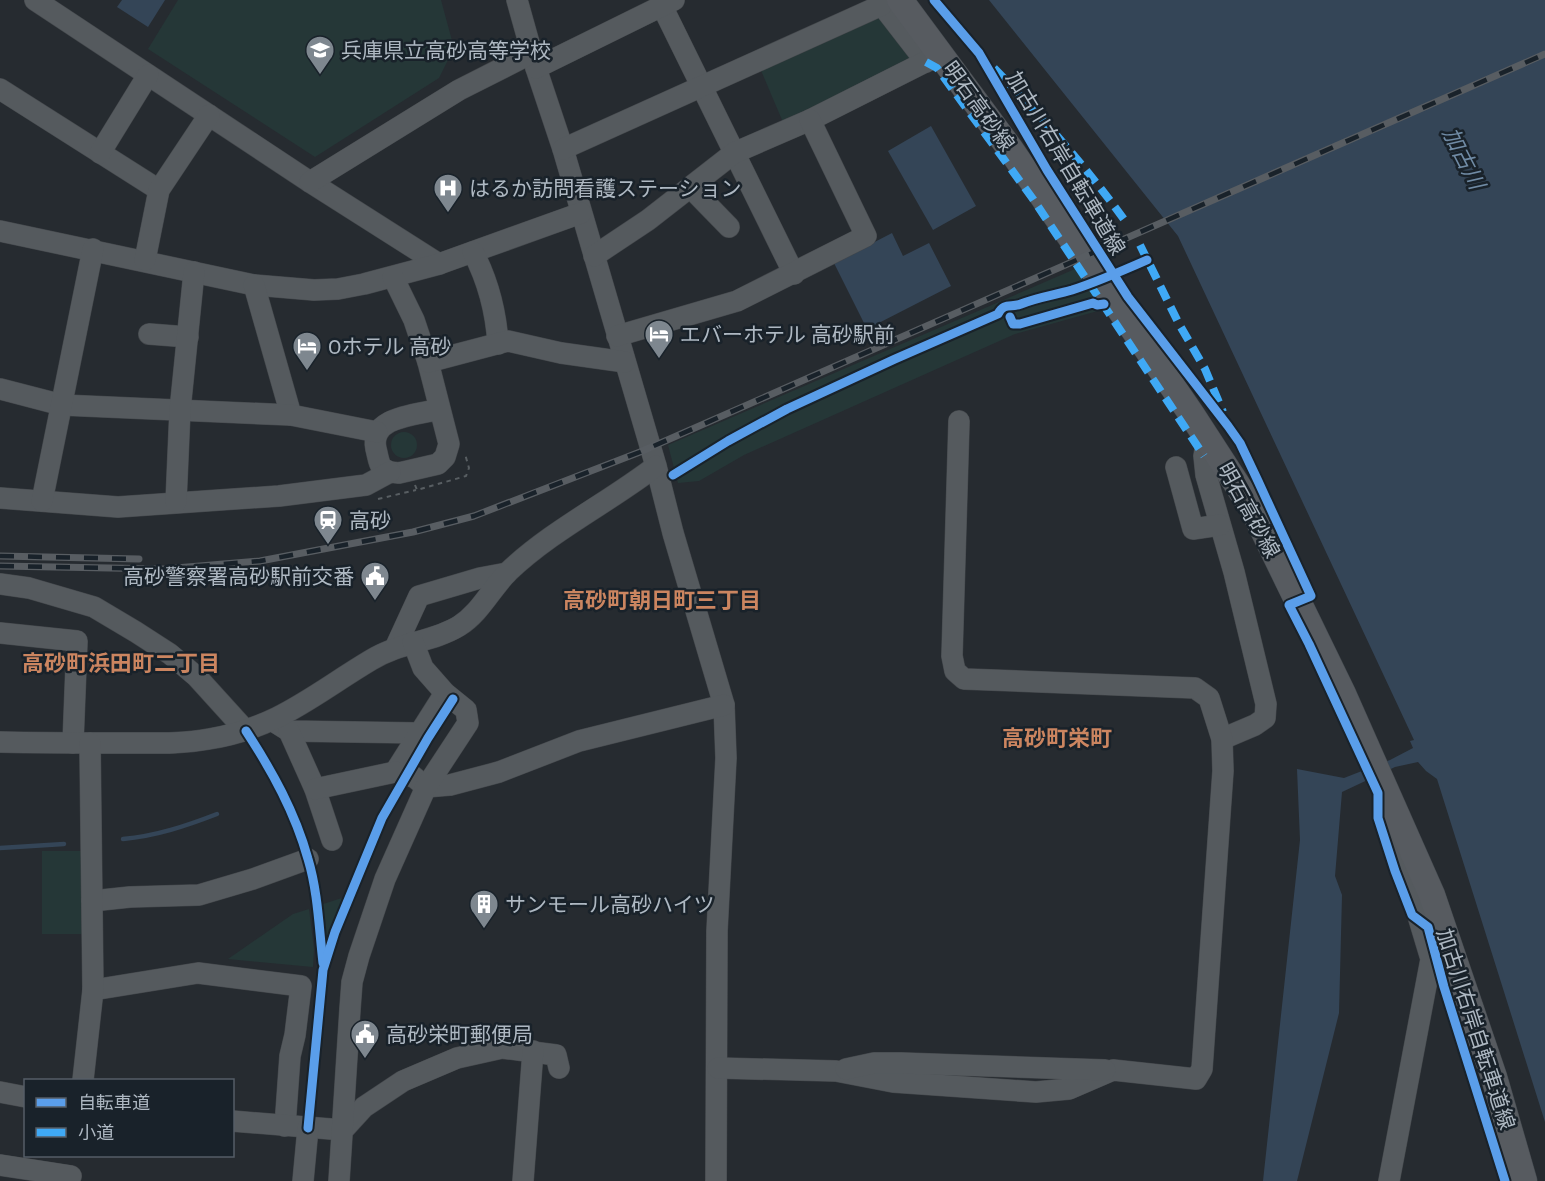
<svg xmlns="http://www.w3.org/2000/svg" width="1545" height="1181" font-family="'Archivo Narrow','Noto Sans JP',sans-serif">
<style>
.green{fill:#253737}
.water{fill:#344557}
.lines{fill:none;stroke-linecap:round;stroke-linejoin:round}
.stream{stroke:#344557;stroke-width:4.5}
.minor-casing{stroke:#43474b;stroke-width:22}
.major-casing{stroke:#42484d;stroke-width:27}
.path{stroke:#585e62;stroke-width:2;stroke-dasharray:4.5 4.5;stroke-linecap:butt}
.minor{stroke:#555a5e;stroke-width:21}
.major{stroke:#575b60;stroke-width:26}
.rail-casing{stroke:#585d62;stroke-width:7}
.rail{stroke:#19222a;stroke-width:4.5;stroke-dasharray:14;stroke-linecap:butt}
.quiet{stroke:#3fa9f5;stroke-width:8;stroke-dasharray:15 8;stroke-linecap:butt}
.cycleway-casing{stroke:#19222a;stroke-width:13}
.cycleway{stroke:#5a9eea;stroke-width:9}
.labels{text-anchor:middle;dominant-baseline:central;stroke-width:5;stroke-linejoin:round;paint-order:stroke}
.poi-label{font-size:21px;fill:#aeb8c2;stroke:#19222a;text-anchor:start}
.street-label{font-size:21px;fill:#aeb8c2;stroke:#19222a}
.water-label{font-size:22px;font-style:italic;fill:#708ba5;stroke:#19222a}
.neighbourhood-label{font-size:22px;font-weight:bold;fill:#cb8560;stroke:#19222a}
</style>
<rect width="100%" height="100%" fill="#262b30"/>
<g class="green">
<path d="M 178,0 L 441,0 L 454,48 L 439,78 L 315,157 L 148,49 Z"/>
<path d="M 876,17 L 884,19 L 918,57 L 785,127 L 760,68 Z"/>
<path d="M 1075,269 L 1105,309 L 1015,334 L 744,455 L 699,481 L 678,483 L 668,445 Z"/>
<circle cx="404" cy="445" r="13"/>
<path d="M 42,851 L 83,851 L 82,934 L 42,934 Z"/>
<path d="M 345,897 L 330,939 L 328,942 L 323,942 L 320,905 Z"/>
<path d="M 309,909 L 314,949 L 313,967 L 228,959 L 293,914 Z"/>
</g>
<g class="water">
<path d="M 122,0 L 165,0 L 148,27 L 117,7 Z"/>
<path d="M 989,0 L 1545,0 L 1545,1122 L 1437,779 L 1426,771 L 1418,762 L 1395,767 L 1342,792 L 1335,876 L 1342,895 L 1339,1013 L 1297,1181 L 1263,1181 L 1300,840 L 1297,769 L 1344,778 L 1390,760 L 1413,748 L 1410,741 L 1414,740 L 1178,236 Z"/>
<path d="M 931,126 L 976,206 L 933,230 L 888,151 Z"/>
<path d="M 892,233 L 903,256 L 929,243 L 951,286 L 867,329 L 834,263 Z"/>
</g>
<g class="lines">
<g class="stream">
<path d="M 123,839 C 156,836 186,826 217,814"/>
<path d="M 0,848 L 64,844"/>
</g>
<g class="minor-casing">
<g id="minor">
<path d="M 35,0 L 310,182 L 439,264"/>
<path d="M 517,0 L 536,68 L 563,149 L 656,466 L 673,533 L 724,705 L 726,758 L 717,931 L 716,1181"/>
<path d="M 878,0 L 926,62"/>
<path d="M 662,6 L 794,274"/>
<path d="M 536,68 L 674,0"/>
<path d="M 0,89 L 159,190"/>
<path d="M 563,149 L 882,5"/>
<path d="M 100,153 L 148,75"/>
<path d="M 310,182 L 459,90 L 532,53"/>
<path d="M 691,188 L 729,227"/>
<path d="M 0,231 L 254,285 L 314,290 L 338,289 L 364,284 L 439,264 L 581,213"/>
<path d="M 473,252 C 488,281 496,311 498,344"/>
<path d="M 594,256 L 648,220 L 734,153 L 810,120 L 941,54"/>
<path d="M 145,260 L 159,190 L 209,115"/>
<path d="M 393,277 L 414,320 L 428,362 L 449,444 L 445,457 L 438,464 L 399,473 L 390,472 L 382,468 C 378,462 378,456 376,449 C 369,416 417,415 440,409"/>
<path d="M 254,285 L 291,415"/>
<path d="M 149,334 L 188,337"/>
<path d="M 617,336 L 737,301 L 866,236 L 810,120"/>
<path d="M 428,362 L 508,341 L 561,353 L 625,362"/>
<path d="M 0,389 L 62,405 L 291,415 L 377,432"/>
<path d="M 1207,438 L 1204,456 L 1206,475 L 1234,572 L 1266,704 L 1265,718 L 1255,725 L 1222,739"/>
<path d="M 1176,467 L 1193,529 L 1220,525"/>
<path d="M 0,498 L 118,507 L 279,496 L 366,485 L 390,472"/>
<path d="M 42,501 L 93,249"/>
<path d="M 176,502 L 180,410 L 194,272"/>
<path d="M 0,584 L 29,588 L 94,607 L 136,632 L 170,654 L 197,677 L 246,731"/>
<path d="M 0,633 L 77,641 L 73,743"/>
<path d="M 396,646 L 419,596 L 480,578 L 507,573"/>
<path d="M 273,721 L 289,731 L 419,733"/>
<path d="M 289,731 L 315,789 L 332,840"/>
<path d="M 0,742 C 42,743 85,743 127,743 C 155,743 182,744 209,739 C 278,728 314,694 371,660 C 400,642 433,642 459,626 C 480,613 491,589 508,572 C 552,530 608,503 656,466"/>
<path d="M 395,772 L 445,693"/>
<path d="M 315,789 L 395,772 L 414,777 L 426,787 L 450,785 L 499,772 L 579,741 L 724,705"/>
<path d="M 92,901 L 130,897 L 199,895 L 253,879 L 308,859"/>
<path d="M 93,990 L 198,973 L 301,986 L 295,1035 L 290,1056 L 285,1126"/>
<path d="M 718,1068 L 836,1071 L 893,1082 L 1036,1092 L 1069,1089 L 1113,1070 L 1196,1079 L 1202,1069 L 1223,771 L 1222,739 L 1209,698 L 1195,688 L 964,679 L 955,671 L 952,656 L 959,421"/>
<path d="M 846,1069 L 874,1063 L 901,1063 L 1105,1070"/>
<path d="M 83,1080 L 93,990 L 90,743"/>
<path d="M 0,1092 L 26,1097"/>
<path d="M 232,1121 L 343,1130 L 364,1107 L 403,1081 L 457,1058 L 502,1048 L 556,1055 L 559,1068"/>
<path d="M 0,1165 L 71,1176"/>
<path d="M 303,1181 L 308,1128"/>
<path d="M 339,1181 L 350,1009 L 352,982 L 359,956 L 385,879 L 426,787 L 468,723 L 466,710 L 445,693 L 423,668 L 413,642"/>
<path d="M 523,1181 L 533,1051"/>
<path d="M 1389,1181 L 1431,959 L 1394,836 L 1395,822"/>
</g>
</g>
<g class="major-casing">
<path id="major" d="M 900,0 L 1011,150 L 1192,415 L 1253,509 L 1343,694 L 1432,895 L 1494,1077 L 1524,1181"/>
</g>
<g class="path">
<path d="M 415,485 L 417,490 L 466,476 L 469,468 L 465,454"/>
<path d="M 378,499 L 416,490"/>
<path d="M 255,746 L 282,793 L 303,843"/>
<path d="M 312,877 L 323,967"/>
<path d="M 310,1111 L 323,970 L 335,932 L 351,891 L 382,818 L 398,790"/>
</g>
<use href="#minor" class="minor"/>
<use href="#major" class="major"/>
<g class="rail-casing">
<g id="rail">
<path d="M 0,556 L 139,559"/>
<path d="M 0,566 L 164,569 L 260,561 L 413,532 L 474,516 L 640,452 L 1545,54"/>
</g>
</g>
<use href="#rail" class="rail"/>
<g class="quiet">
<path d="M 926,62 L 937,68 L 1033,199 L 1204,456"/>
<path d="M 994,68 C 1041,116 1087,168 1126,222"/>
<path d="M 1140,245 L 1179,324 L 1205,369 L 1223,412"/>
</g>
<g class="cycleway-casing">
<g id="cycleway">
<path d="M 934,0 L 979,53 L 1047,170 L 1128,297 L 1228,426 L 1240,443 L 1258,481 L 1311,596 L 1289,605 L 1309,644 L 1378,793 L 1378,818 L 1395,871 L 1412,915 L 1428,927 L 1444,987 L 1505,1181"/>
<path d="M 1010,317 L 1013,324 L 1020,324 L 1093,303 L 1097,305 L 1104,304"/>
<path d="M 673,475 L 728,441 L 787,409 L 895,359 L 998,314 C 1004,302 1011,308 1021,304 C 1038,297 1055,295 1072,290 C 1097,282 1122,271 1147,260"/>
<path d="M 246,731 C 272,771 295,812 308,859 C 318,892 319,929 323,963"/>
<path d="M 308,1128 L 323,970 L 335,932 L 382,818 L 428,738 L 453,699"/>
</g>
</g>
<use href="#cycleway" class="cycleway"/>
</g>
<defs>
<g id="school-pin" transform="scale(1.5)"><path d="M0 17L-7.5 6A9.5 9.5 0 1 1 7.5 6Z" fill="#7e878f" stroke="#19222a"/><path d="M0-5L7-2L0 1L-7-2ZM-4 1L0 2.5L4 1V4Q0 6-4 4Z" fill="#fff"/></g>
<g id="hospital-pin" transform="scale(1.5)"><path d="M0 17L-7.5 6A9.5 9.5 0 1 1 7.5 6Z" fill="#7e878f" stroke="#19222a"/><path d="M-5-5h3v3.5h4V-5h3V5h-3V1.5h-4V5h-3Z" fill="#fff"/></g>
<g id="hotel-pin" transform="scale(1.5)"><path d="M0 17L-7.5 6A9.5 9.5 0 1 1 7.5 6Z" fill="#7e878f" stroke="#19222a"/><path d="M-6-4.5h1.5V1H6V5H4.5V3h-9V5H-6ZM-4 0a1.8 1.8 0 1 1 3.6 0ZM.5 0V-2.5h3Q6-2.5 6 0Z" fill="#fff"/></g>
<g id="station-pin" transform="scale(1.5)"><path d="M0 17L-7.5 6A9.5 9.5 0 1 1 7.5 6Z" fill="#7e878f" stroke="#19222a"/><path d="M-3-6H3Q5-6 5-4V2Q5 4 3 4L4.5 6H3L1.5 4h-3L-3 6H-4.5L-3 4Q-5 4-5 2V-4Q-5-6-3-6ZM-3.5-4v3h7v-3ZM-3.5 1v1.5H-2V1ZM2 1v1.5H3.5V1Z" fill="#fff"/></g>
<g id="civic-pin" transform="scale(1.5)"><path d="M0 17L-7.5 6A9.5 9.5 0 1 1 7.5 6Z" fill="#7e878f" stroke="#19222a"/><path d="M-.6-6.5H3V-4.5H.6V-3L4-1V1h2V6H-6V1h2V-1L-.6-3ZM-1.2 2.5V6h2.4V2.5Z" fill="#fff"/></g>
<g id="building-pin" transform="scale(1.5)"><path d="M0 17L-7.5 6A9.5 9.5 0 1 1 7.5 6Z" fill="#7e878f" stroke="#19222a"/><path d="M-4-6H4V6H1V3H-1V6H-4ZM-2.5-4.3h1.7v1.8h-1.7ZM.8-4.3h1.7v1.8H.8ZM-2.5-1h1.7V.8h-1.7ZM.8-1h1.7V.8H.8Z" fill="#fff"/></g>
</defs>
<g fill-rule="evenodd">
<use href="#school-pin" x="320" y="50"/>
<use href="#hospital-pin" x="448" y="188"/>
<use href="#hotel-pin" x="659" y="334"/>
<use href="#hotel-pin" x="307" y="346"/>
<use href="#station-pin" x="328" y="520"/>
<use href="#civic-pin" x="375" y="576"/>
<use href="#building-pin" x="484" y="904"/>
<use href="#civic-pin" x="365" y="1034"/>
</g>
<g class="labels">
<g class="poi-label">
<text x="341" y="50">兵庫県立高砂高等学校</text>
<text x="469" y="188">はるか訪問看護ステーション</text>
<text x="680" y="334">エバーホテル 高砂駅前</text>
<text x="328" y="346">Oホテル 高砂</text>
<text x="349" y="520">高砂</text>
<text x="354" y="576" text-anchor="end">高砂警察署高砂駅前交番</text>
<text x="505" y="904">サンモール高砂ハイツ</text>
<text x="386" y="1034">高砂栄町郵便局</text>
</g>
<g class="street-label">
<text transform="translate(979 106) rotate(54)">明石高砂線</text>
<text transform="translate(1066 163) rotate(59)">加古川右岸自転車道線</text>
<text transform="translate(1249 510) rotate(61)">明石高砂線</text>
<text transform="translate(1476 1029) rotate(72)">加古川右岸自転車道線</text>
</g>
<g class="water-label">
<text transform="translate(1464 158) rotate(63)">加古川</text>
</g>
<g class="neighbourhood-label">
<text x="662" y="600">高砂町朝日町三丁目</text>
<text x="121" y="663">高砂町浜田町二丁目</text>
<text x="1057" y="738">高砂町栄町</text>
</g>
</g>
<rect x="24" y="1079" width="210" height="78" fill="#19222a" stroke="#555e67" stroke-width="1.5"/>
<rect x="36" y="1098" width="30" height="9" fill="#5a9eea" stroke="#555e67" stroke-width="1.5"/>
<text x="78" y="1109" font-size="18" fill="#aeb8c2">自転車道</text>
<rect x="36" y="1128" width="30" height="9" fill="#3fa9f5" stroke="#555e67" stroke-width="1.5"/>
<text x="78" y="1139" font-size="18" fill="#aeb8c2">小道</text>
</svg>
